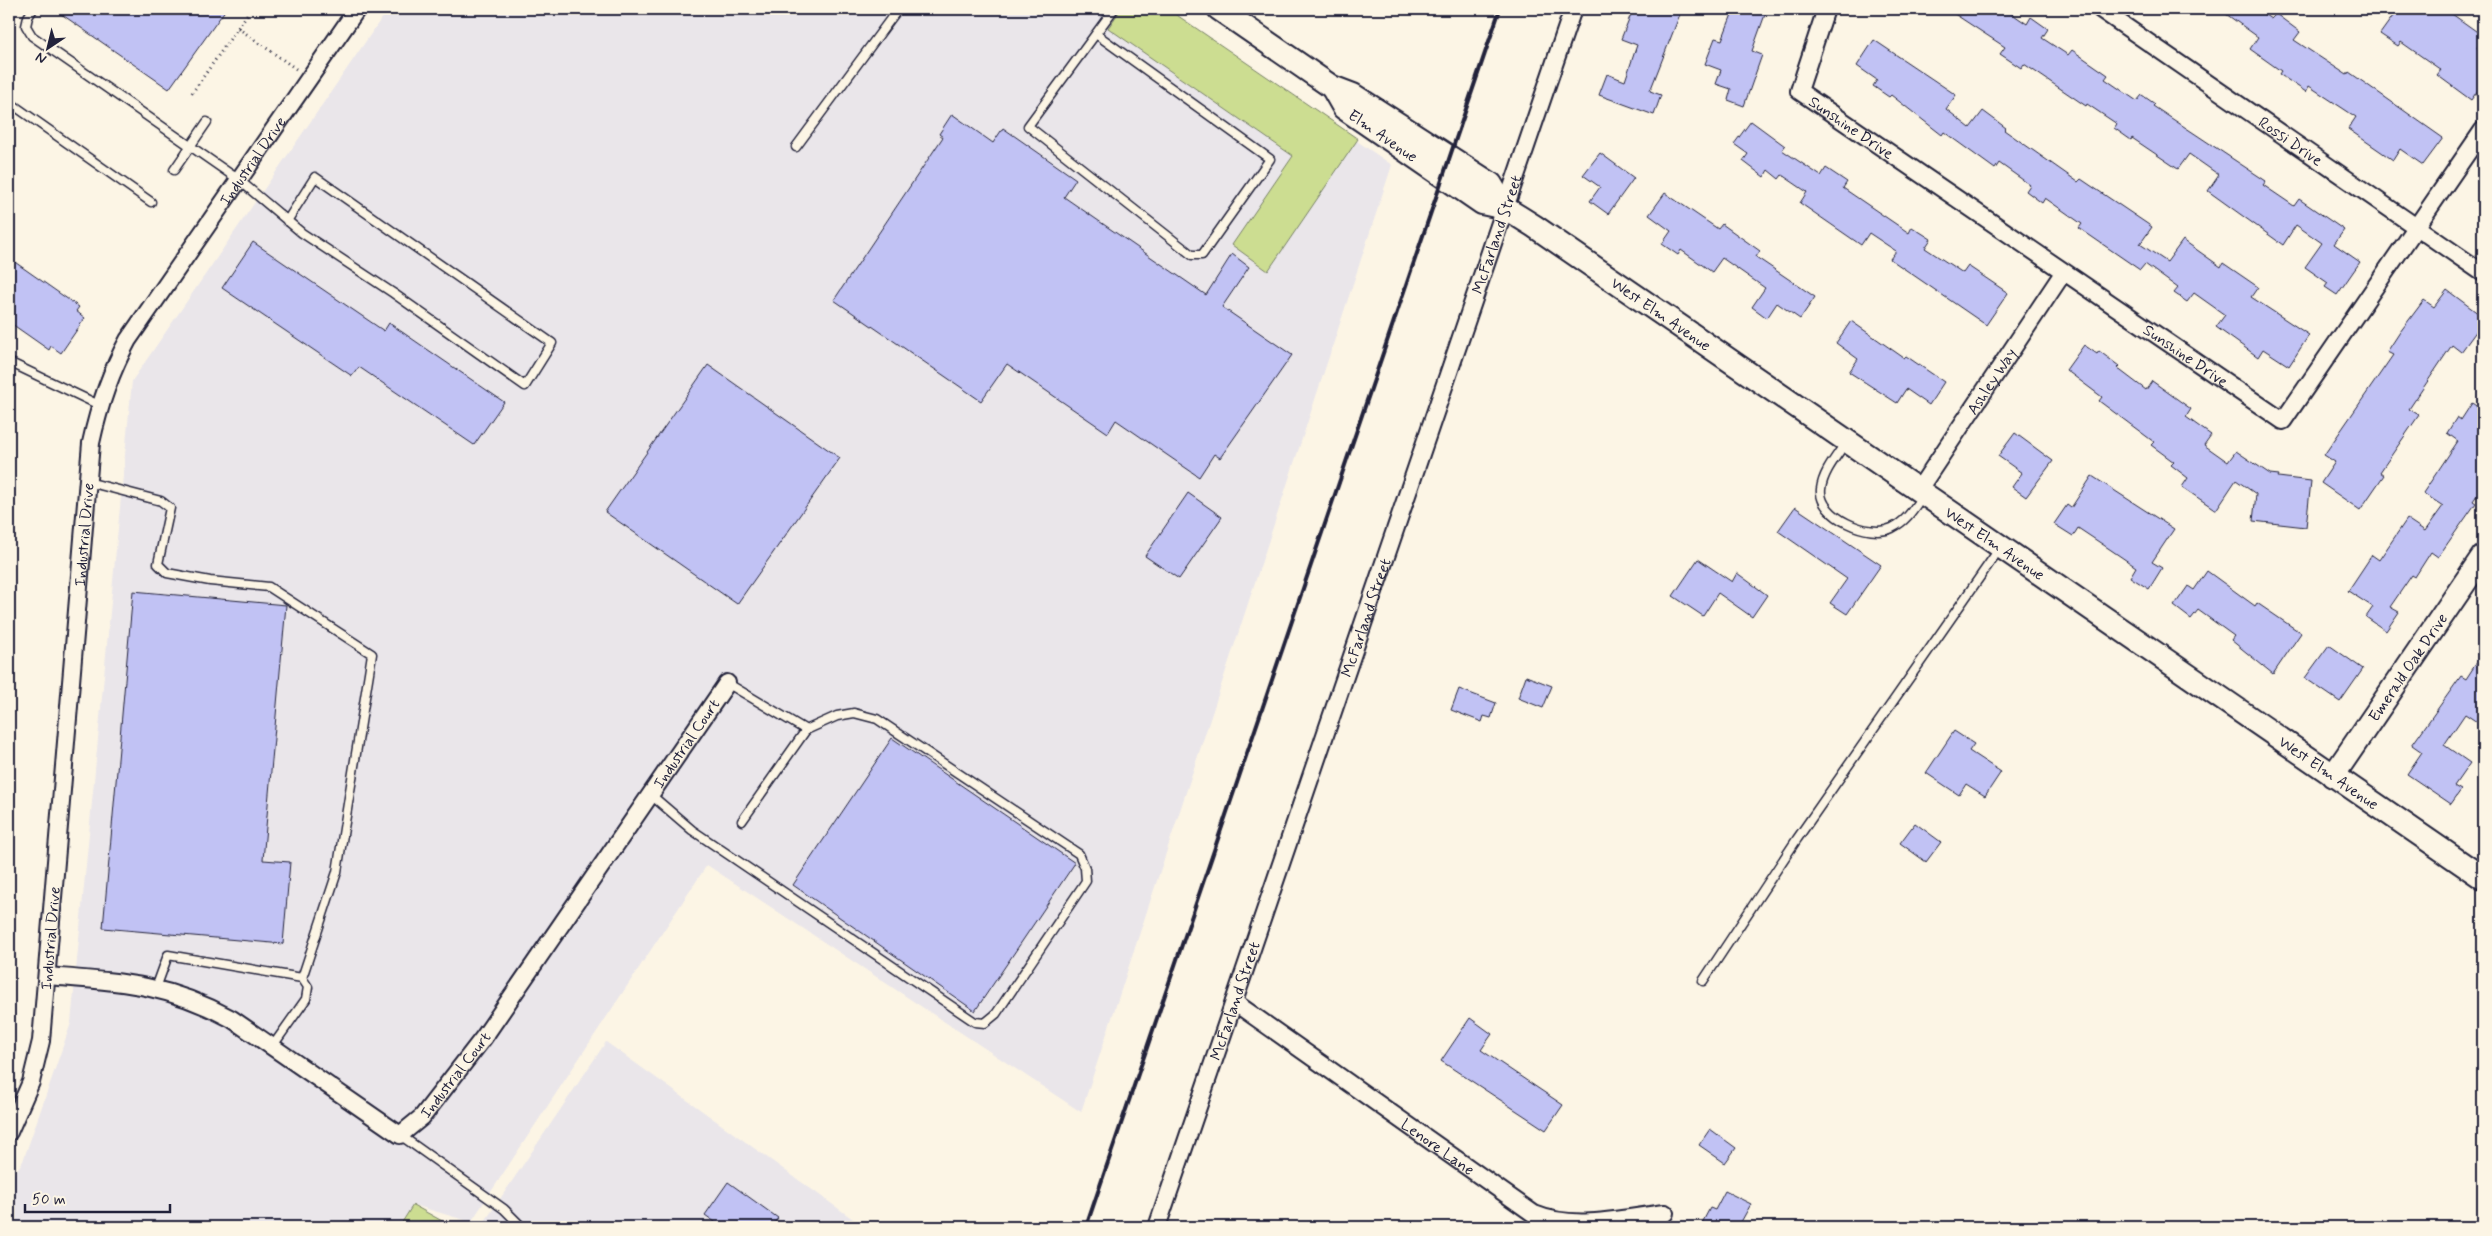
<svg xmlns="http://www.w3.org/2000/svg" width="2492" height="1236" font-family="Mynerve,sans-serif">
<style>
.built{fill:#eae6ea}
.green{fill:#ccdd91;stroke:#778066}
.building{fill:#c1c2f4;stroke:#22223b}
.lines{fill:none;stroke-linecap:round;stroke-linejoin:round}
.lane-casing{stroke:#22223b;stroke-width:11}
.street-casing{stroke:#22223b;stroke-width:20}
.secondary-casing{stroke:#22223b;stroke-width:26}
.path{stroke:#22223b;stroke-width:3;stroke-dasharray:1 4;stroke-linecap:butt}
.lane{stroke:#fcf5e5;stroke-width:8}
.street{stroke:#fcf5e5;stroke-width:16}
.secondary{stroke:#fcf5e5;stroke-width:22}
.rail{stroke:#22223b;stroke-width:4}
.labels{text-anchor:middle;stroke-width:4;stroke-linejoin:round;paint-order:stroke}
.street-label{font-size:16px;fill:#22223b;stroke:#fcf5e5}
</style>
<rect width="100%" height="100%" fill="#fcf5e5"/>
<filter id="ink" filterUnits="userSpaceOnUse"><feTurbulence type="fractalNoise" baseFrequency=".02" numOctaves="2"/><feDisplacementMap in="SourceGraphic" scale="10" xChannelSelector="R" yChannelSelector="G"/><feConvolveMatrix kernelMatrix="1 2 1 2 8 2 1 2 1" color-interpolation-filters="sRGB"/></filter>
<g filter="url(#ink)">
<g class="built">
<polygon points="388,9 1164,9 1392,165 1081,1112 707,865 471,1222 414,1205 397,1227 9,1227 9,1182 23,1161 71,1023 132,381"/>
<polygon points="606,1042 864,1227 481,1227"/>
</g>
<g class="green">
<polygon points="1121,9 1168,9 1358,139 1268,271 1232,245 1293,156 1108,28"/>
<polygon points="413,1205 453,1227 399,1227"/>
</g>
<g class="building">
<polygon points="54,9 226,9 169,89"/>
<polygon points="1633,9 1682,9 1650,91 1661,95 1654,115 1599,95 1607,74 1625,81 1637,45 1621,39"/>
<polygon points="1734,9 1767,9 1752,51 1762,55 1744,106 1728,100 1731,89 1716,84 1721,70 1705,64 1715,38 1722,40"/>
<polygon points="1947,9 2005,9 2027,24 2031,17 2048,29 2042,38 2068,55 2072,50 2108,75 2105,79 2137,101 2142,95 2155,104 2153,106 2266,181 2263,185 2294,206 2299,199 2344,230 2334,244 2360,262 2337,295 2325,287 2328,283 2305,267 2322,243 2296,225 2283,245 2208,191 2219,175 2189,154 2178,169 2132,138 2131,140 2114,128 2117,124 2087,104 2086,106 2024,64 2021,68 2000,54 2005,47"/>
<polygon points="2219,9 2256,9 2271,19 2276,14 2300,32 2294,40 2347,75 2349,72 2443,138 2423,165 2400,149 2393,160 2348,129 2356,117 2309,86 2306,92 2279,74 2281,71 2250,49 2258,37"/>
<polygon points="2398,9 2445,9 2483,36 2477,48 2483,53 2483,83 2471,100 2437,75 2441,70 2401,42 2398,46 2380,34"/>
<polygon points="1874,40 1956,95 1946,109 1970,128 1983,111 2006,128 2004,130 2078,182 2081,179 2152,227 2140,244 2167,262 2183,240 2221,267 2223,263 2258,287 2251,297 2309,335 2289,366 2263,349 2258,357 2216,327 2225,315 2194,293 2187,302 2174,293 2178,288 2145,264 2140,270 2079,228 2082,224 2045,198 2042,203 2026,191 2030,185 1999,163 1995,169 1944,132 1942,135 1891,95 1889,97 1873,86 1877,80 1857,66"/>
<polygon points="952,114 993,143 1003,128 1076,179 1064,197 1206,295 1232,254 1249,267 1222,307 1292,355 1220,458 1214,454 1199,477 1116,420 1108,433 1007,364 981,401 834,300 943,137 939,134"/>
<polygon points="1751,121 1785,146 1782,150 1821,176 1826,168 1847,182 1843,188 1909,233 1912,227 1931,239 1925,248 1963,273 1968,266 2008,293 1986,325 1890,259 1896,251 1869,233 1861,245 1800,203 1807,192 1782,175 1779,179 1768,170 1764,177 1743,161 1748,154 1734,144"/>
<polygon points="1600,153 1634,178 1608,214 1590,201 1600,187 1583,175"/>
<polygon points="1665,193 1718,229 1722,224 1760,251 1756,257 1815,297 1800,319 1777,303 1767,318 1752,307 1765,288 1722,258 1712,272 1681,250 1678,255 1662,244 1671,231 1649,215"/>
<polygon points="253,242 384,331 389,323 504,402 474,445 359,367 352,376 222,288"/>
<polygon points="9,258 79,307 76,311 85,318 61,353 51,346 49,350 9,322"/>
<polygon points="2447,290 2483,317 2483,322 2461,352 2452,345 2409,409 2419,415 2380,472 2384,475 2360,510 2321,483 2335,462 2324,455 2393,355 2387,352 2400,332 2424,300 2434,307"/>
<polygon points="1851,321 1904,358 1906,356 1944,382 1929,405 1906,389 1897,403 1849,372 1858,359 1836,343"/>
<polygon points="2084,345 2097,354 2099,351 2119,366 2117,368 2146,390 2152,381 2191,409 2186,417 2211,435 2204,445 2228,462 2236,451 2270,474 2279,475 2278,477 2311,481 2306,527 2253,521 2256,494 2236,480 2216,510 2182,487 2188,478 2171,465 2174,462 2151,445 2154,442 2099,401 2102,397 2066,370"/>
<polygon points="708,365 840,458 737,604 605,512"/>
<polygon points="2472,403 2483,411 2483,486 2473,501 2476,503 2438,557 2431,552 2415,577 2412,575 2390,607 2399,612 2386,631 2366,617 2373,607 2348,591 2372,555 2379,560 2407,519 2425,531 2443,506 2423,493 2458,441 2447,433 2457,417 2461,420"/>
<polygon points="2015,433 2053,461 2026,497 2012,487 2022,473 1998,456"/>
<polygon points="2092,476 2174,529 2152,562 2162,568 2149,589 2130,577 2136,567 2111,550 2078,528 2073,536 2054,524 2067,505 2071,508"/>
<polygon points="1188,493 1222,517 1179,579 1145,556"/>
<polygon points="1795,507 1881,565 1847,614 1830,603 1847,579 1778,531"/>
<polygon points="1698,559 1732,582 1737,573 1767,595 1752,617 1718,593 1703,616 1673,596"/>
<polygon points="2207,571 2255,606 2257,603 2301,633 2273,674 2231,640 2234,636 2198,610 2191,619 2174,606 2188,586 2194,590"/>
<polygon points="133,591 286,605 263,860 290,862 283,944 103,928"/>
<polygon points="2329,645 2363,669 2340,702 2305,678"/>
<polygon points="2483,653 2483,726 2465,714 2444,745 2470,763 2454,786 2461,790 2451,804 2407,774 2422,752 2412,745 2461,676 2466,679"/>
<polygon points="1526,676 1552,686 1543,708 1518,698"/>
<polygon points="1459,689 1496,703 1491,718 1484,716 1482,722 1451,710"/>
<polygon points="1954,731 1974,744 1969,751 2001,772 1985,796 1966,784 1959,795 1926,773"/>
<polygon points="892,738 1075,863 975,1011 793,885"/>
<polygon points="1915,823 1941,842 1926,862 1900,843"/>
<polygon points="1470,1018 1492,1034 1481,1050 1563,1105 1546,1130 1441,1061"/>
<polygon points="1710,1129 1736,1148 1725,1163 1699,1145"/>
<polygon points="728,1182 778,1218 771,1227 722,1227 705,1215"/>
<polygon points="1725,1191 1751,1204 1741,1222 1751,1227 1700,1227 1710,1208 1715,1210"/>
</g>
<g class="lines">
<defs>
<g id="lane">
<polyline points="33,9 28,17 26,26 32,36 239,180 302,233 393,293 525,386 552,343 315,177 287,221"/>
<polyline points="1096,34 1270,159 1202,255 1192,255 1028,126 1114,9"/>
<polyline points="9,102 151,202"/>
<polyline points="796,147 898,9"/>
<polyline points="174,170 207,122"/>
<polyline points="9,362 99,405"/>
<path d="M1846,442C1837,456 1823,472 1821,489C1818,517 1870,539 1892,528C1907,521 1914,508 1923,495"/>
<polyline points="88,482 161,501 170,508 158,564 167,573 210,581 269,587 372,654 337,872 302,978"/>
<polyline points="650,794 692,830 975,1022 985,1023 996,1014 1086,881 1085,868 1079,854 877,719 854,713 837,716 806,730 727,683"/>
<polyline points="742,821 806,730"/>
<polyline points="1703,981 1797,839 2000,548"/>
<polyline points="156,988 168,955 302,978 308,987 306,999 272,1047"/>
<polyline points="400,1135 504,1209 522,1227"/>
</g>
<g id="street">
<path id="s1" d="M1826,9L1799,91L2283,421L2483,130"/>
<path id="s2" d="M2100,9L2483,273"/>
<path id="s3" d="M1919,489L2063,273"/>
<path id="s4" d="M47,976C120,982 166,983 232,1019L400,1135L422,1117L484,1037L727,683"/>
<path id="s5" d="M1234,1002L1534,1214C1575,1231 1622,1218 1665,1213"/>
<path id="s6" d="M9,1132L31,1082L41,1041L91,443C99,406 110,373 128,340L357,9"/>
<path id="s7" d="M1157,1227L1573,9"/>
</g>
<g id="secondary">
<polyline points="1219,9 1332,87 1353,95 1491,184 1505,208"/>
<path id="s8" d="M1332,87L1344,108L1482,203L1505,208L1534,226L2483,878"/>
<path id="s9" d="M2333,776L2483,556"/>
</g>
</defs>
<use href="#lane" class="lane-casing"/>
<use href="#street" class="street-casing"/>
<use href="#secondary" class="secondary-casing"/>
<g class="path">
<polyline points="238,28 296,69"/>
<polyline points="192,93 251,9"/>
</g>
<use href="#lane" class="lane"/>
<use href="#street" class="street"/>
<use href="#secondary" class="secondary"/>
<polyline class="rail" points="1086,1227 1500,9"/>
</g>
</g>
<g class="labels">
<g class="street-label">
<text dy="6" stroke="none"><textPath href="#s1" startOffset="150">Sunshine Drive</textPath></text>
<text dy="6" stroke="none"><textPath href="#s8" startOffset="72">Elm Avenue</textPath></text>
<text dy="6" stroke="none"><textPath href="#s2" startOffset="232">Rossi Drive</textPath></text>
<text dy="6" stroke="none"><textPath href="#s6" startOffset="1025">Industrial Drive</textPath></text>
<text dy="6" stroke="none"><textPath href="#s7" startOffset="1049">McFarland Street</textPath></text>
<text dy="6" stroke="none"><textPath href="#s8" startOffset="404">West Elm Avenue</textPath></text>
<text dy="6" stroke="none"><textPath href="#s1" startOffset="555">Sunshine Drive</textPath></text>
<text dy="6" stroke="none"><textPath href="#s3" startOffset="130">Ashley Way</textPath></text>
<text dy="6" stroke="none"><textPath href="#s6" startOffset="605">Industrial Drive</textPath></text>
<text dy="6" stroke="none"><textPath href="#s8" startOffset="809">West Elm Avenue</textPath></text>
<text dy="6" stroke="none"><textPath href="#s7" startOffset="644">McFarland Street</textPath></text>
<text dy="6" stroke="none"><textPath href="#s9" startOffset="132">Emerald Oak Drive</textPath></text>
<text dy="6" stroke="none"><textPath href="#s4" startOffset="882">Industrial Court</textPath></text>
<text dy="6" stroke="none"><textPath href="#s8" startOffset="1214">West Elm Avenue</textPath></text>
<text dy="6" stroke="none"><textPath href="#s6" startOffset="200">Industrial Drive</textPath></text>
<text dy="6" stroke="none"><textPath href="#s7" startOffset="239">McFarland Street</textPath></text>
<text dy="6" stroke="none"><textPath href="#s4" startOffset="478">Industrial Court</textPath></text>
<text dy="6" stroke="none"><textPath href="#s5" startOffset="250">Lenore Lane</textPath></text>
</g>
</g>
<rect width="2492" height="1236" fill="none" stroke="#fcf5e5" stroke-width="30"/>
<rect x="15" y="15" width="2462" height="1206" fill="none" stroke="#22223b" stroke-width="2" filter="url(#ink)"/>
<g transform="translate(48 48) rotate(215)" stroke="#fcf5e5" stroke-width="4" paint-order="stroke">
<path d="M0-4L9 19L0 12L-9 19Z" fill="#22223b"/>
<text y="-8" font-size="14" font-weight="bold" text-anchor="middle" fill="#22223b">N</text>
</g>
<path d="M25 1204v8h145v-8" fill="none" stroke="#22223b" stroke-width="2.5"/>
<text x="32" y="1204" font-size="15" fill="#22223b" stroke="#fcf5e5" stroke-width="4" paint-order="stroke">50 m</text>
</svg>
